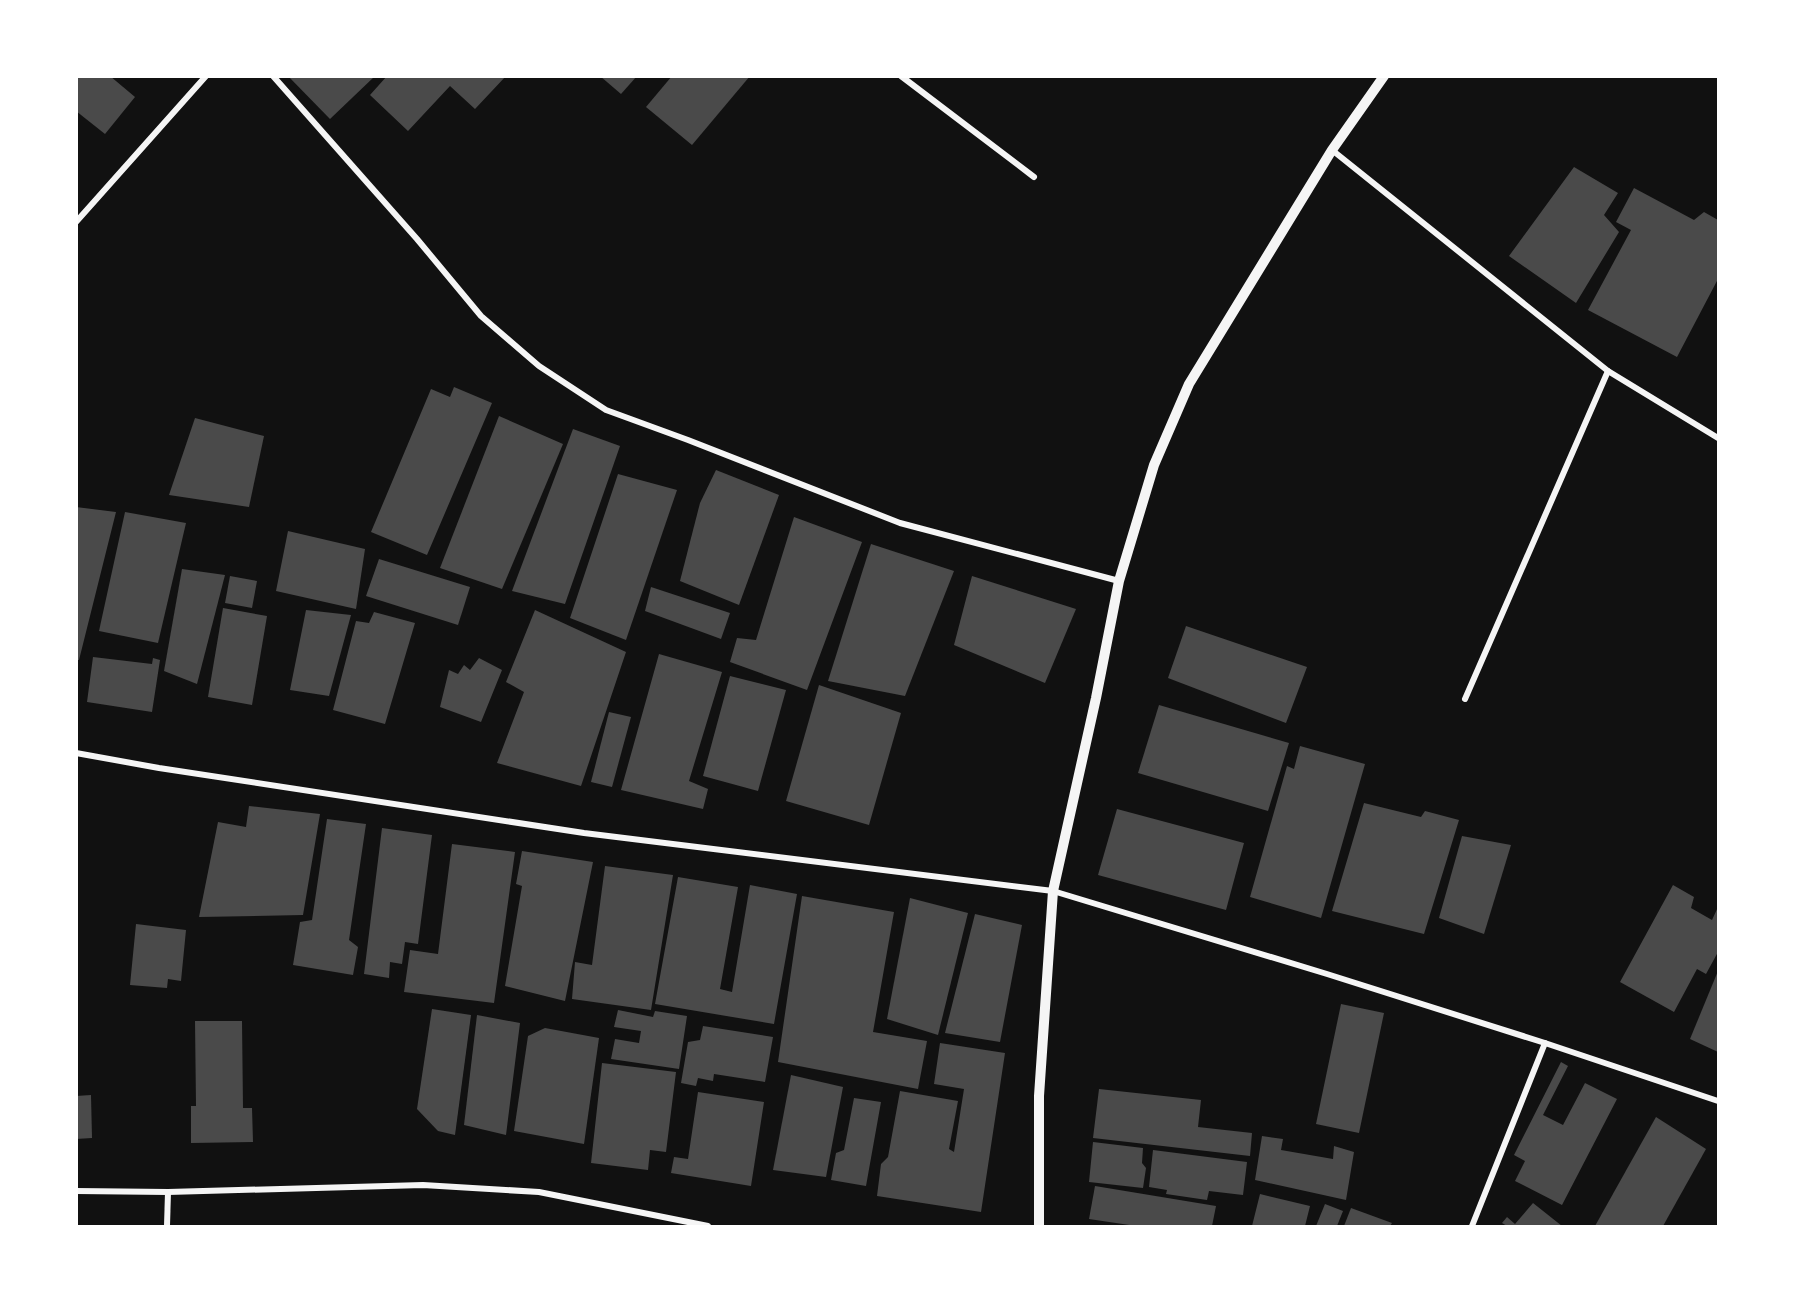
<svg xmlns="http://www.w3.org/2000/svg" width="1795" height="1303" font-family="Montserrat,sans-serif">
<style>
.building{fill:#4a4a4a}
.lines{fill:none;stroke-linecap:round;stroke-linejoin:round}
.minor{stroke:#f5f5f5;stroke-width:6}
.tertiary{stroke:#f5f5f5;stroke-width:10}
</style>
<rect width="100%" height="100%" fill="#111"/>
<g class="building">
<polygon points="76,76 110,76 135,97 105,134 76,111"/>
<polygon points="288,76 375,76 330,119"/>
<polygon points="387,76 506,76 475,109 450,86 408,131 370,95"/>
<polygon points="600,76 637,76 621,94"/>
<polygon points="672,76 750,76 692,145 646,107"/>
<polygon points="1574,167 1618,193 1604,215 1619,232 1576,303 1509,256"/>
<polygon points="1634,188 1694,220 1704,212 1718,220 1718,279 1677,357 1588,310 1631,230 1616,222"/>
<polygon points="454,387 492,403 427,555 371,532 431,389 450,397"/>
<polygon points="499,416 563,444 502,589 440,568"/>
<polygon points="195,418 264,436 249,507 169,495"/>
<polygon points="573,429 620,446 565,604 512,591"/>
<polygon points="716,470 779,495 739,605 680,581 700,503"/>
<polygon points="618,474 677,490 626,640 570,618"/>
<polygon points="76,507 116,512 79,660 76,660"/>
<polygon points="125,512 186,523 158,643 99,631"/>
<polygon points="794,517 862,542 807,690 730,662 737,638 756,640"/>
<polygon points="288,531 365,549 356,609 276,591"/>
<polygon points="871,544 954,571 905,696 828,681"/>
<polygon points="379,559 470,587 458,625 366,596"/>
<polygon points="182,569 225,575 197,684 164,671"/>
<polygon points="230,576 257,581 252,608 225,603"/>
<polygon points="972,576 1076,609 1045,683 954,645"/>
<polygon points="651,587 730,613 721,639 645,611"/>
<polygon points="223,608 267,616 252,705 208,697"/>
<polygon points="306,610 351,615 329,696 290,690"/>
<polygon points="535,610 626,652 581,786 497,763 524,692 506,682"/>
<polygon points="374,612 415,623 385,724 333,710 356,621 369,623"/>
<polygon points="1186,626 1307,667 1286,723 1168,678"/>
<polygon points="659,654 722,672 689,781 708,789 703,809 621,790"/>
<polygon points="93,657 152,664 153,658 160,660 152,712 87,702"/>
<polygon points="479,658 502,670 481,722 440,707 449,670 458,674 464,665 470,670"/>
<polygon points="730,676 786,690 758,791 703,776"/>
<polygon points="819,685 901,713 869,825 786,801"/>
<polygon points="1159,705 1289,743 1268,811 1138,773"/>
<polygon points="609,712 631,717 612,787 591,782"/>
<polygon points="1300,746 1365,764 1321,918 1250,897 1287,766 1294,769"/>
<polygon points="1364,803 1421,817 1425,811 1459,820 1424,934 1332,911"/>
<polygon points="249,806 320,814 303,915 199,917 218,822 246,827"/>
<polygon points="1117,809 1244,843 1226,910 1098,875"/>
<polygon points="327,819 366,824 349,940 358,947 353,975 293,965 300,922 312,920"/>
<polygon points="382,828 432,835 418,944 405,942 402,964 390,962 389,978 364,974"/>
<polygon points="1462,836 1511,845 1484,934 1439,918"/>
<polygon points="452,844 515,852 494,1003 404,992 410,950 438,954"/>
<polygon points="522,851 593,862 565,1001 505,986 522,886 516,884"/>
<polygon points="605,866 673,875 651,1010 572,999 575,962 592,965"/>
<polygon points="678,877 738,887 720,989 732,992 750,885 797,894 774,1024 655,1004"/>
<polygon points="1673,885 1694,897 1691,908 1712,920 1718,907 1718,952 1706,974 1697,969 1674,1012 1620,982"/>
<polygon points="802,896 894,912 873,1032 927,1041 918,1089 778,1062"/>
<polygon points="910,898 968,913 938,1035 887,1019"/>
<polygon points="975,914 1022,925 1000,1042 945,1033"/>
<polygon points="136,924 186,930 181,981 168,979 167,988 130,985"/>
<polygon points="1718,971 1718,1052 1690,1039"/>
<polygon points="1341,1004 1384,1013 1359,1133 1316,1124"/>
<polygon points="432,1009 471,1015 455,1135 438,1131 417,1109"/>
<polygon points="618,1010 653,1017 655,1011 687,1016 679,1069 611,1059 615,1039 639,1043 641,1031 614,1027"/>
<polygon points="477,1015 520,1023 506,1135 464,1125"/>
<polygon points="195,1021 242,1021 243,1108 252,1108 253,1142 191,1143 191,1106 196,1106"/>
<polygon points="703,1026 773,1037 765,1082 714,1074 713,1081 698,1078 696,1086 681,1083 688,1042 700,1040"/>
<polygon points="545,1028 599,1038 584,1144 514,1131 528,1036"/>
<polygon points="940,1043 1005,1053 981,1212 877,1196 881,1164 888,1157 900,1091 958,1101 949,1149 954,1152 964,1089 934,1084"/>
<polygon points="1561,1062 1568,1066 1543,1115 1563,1125 1585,1083 1617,1099 1562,1205 1515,1181 1525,1161 1514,1155"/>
<polygon points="602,1063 676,1072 666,1152 650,1150 648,1170 591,1163"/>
<polygon points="791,1075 843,1087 826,1177 773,1170"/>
<polygon points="1099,1089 1201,1100 1198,1127 1252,1133 1250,1156 1093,1138"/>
<polygon points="698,1092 764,1102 751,1186 671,1173 674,1157 688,1159"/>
<polygon points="91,1095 92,1138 76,1139 76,1096"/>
<polygon points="854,1098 881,1102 866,1186 831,1180 836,1153 844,1150"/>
<polygon points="1656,1117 1706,1149 1663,1226 1595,1226"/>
<polygon points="1262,1136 1283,1139 1281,1150 1333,1159 1334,1146 1354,1152 1346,1200 1255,1180"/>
<polygon points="1093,1142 1143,1148 1142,1163 1146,1168 1143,1188 1089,1182"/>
<polygon points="1153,1150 1247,1162 1243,1195 1209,1191 1207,1200 1166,1194 1167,1190 1149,1187"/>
<polygon points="1095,1186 1216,1206 1212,1226 1136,1226 1089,1219"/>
<polygon points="1260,1194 1310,1206 1305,1226 1252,1226"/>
<polygon points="1533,1203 1562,1226 1507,1226 1502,1223 1507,1217 1515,1224"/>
<polygon points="1325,1204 1343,1211 1337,1226 1316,1226"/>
<polygon points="1351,1208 1392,1223 1390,1226 1344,1226"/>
</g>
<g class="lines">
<g class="minor">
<polyline points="273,76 417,239 481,316 539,366 606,410 688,440 900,523 1119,581"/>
<polyline points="901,76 1034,177"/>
<polyline points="1332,150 1608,371 1718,438"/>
<polyline points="76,222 206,76"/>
<polyline points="1465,699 1608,371"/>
<polyline points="76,753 159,768 584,833 1053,891 1327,974 1545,1043 1718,1101"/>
<polyline points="76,1191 168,1192 423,1185 539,1192 708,1226"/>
<polyline points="167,1226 168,1192"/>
<polyline points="1472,1226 1545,1043"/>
</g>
<polyline class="tertiary" points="1039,1226 1039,1096 1053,891 1096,698 1119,581 1154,465 1189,384 1332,150 1384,76"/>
</g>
<rect width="1795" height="1303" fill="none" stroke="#ffffff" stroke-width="156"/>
</svg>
